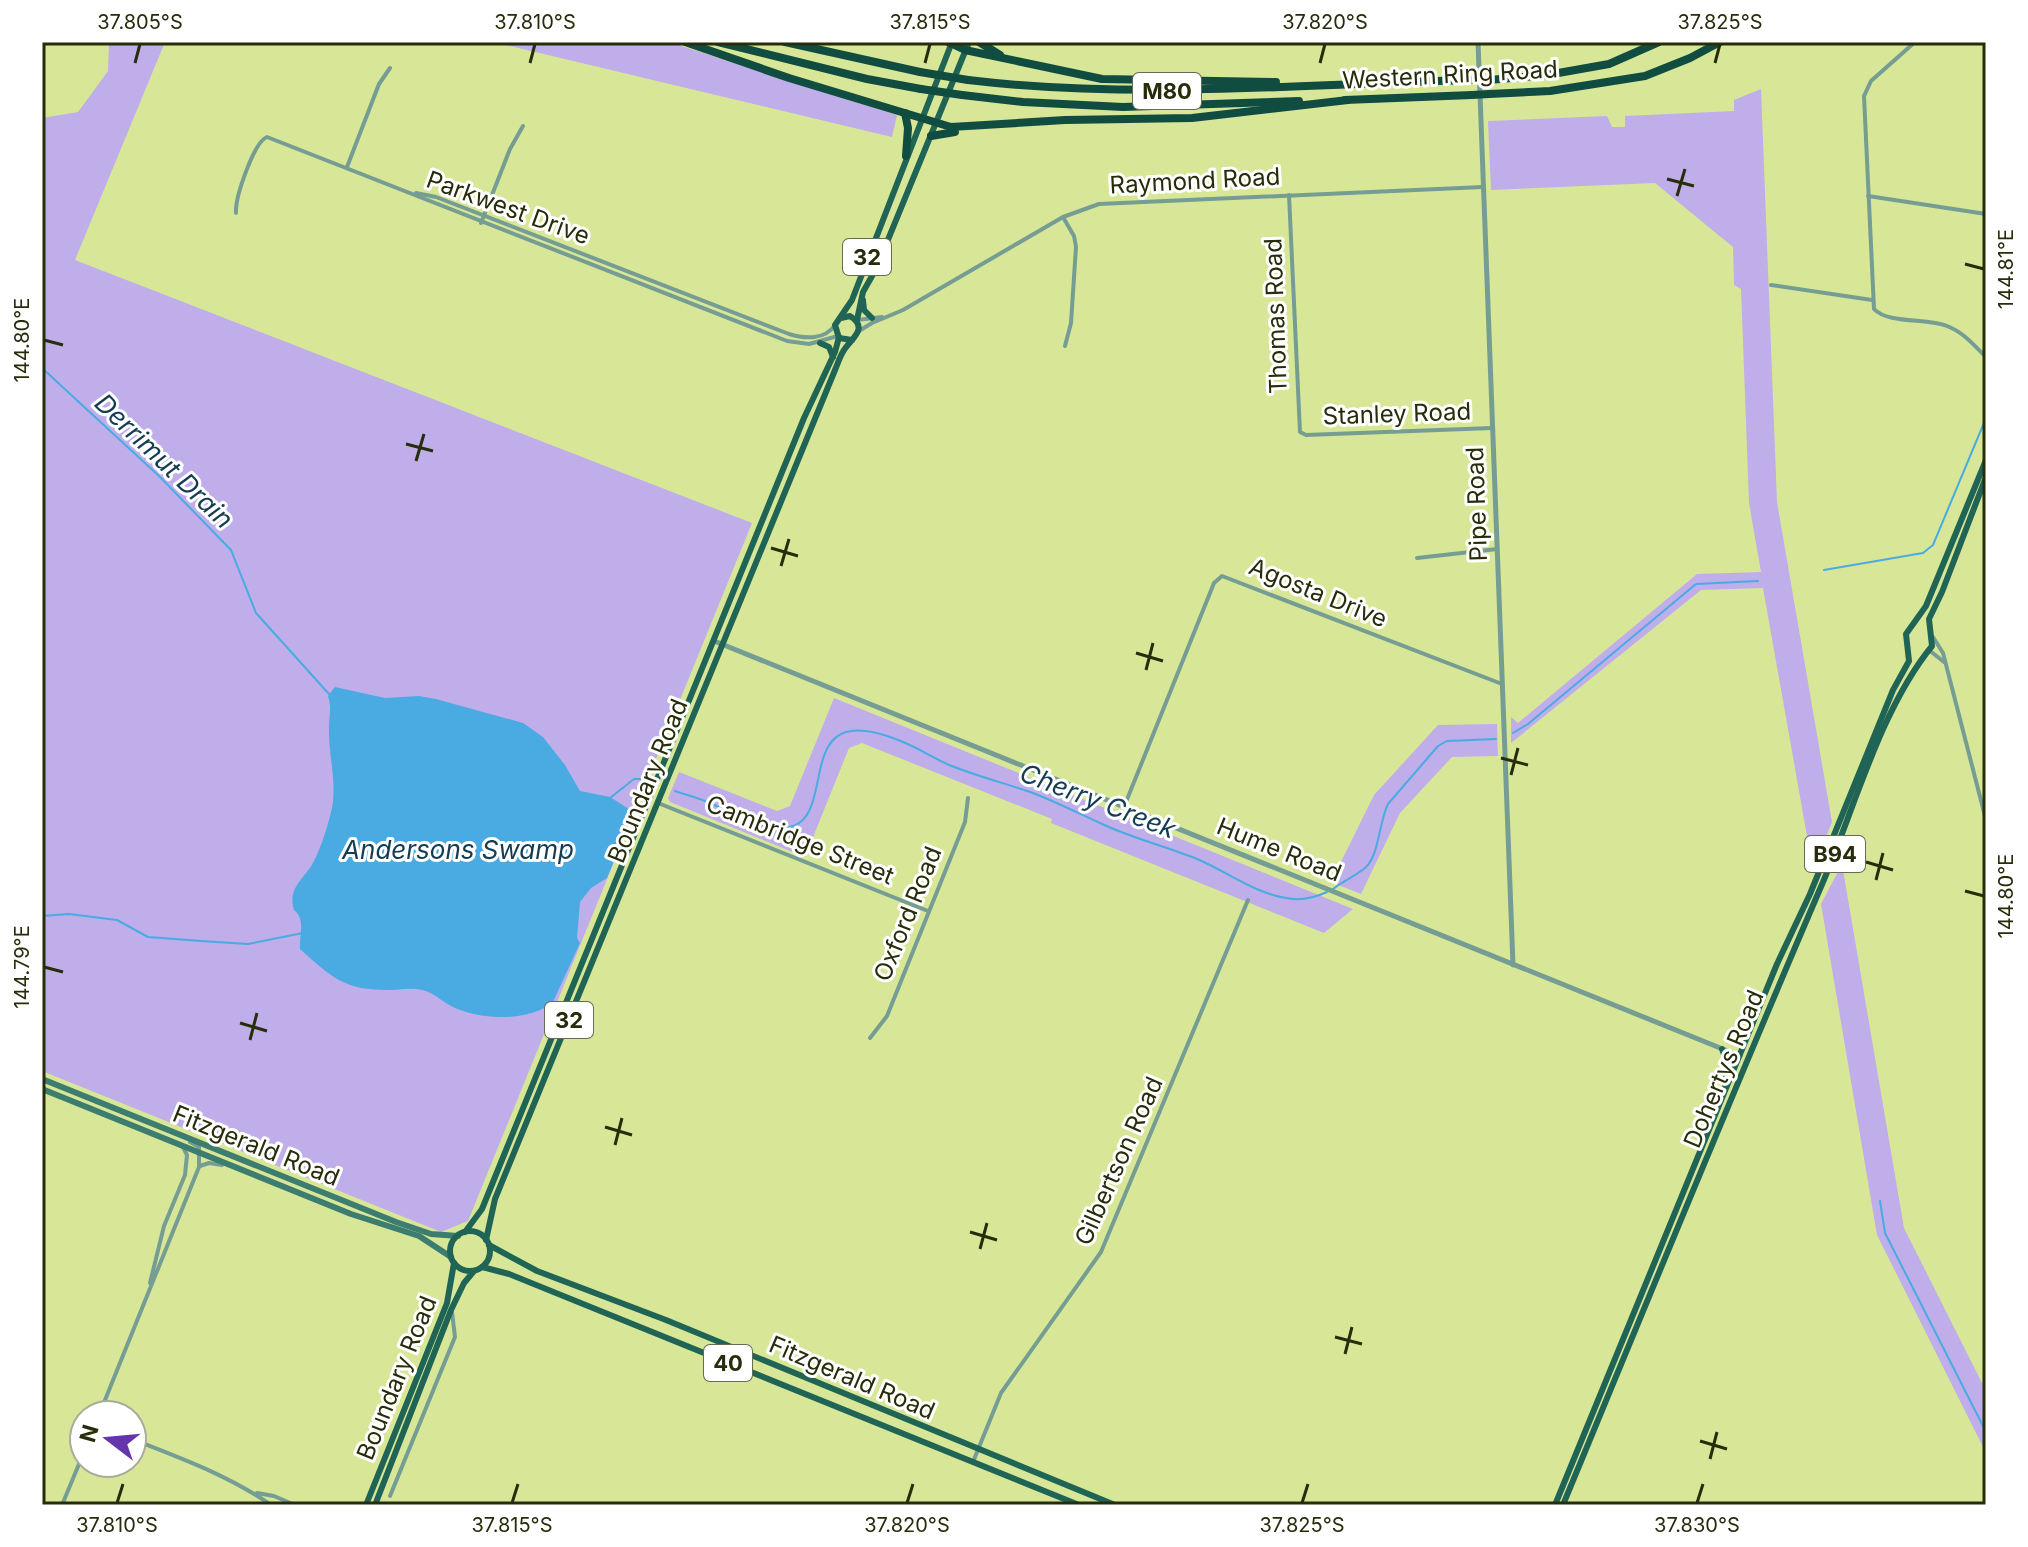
<svg xmlns="http://www.w3.org/2000/svg" width="2028" height="1547" font-family="Inter,sans-serif">
<style>
.green{fill:#bfaeea}
.water{fill:#4aabe3}
.lines{fill:none;stroke-linecap:round;stroke-linejoin:round}
.stream{stroke:#4aabe3;stroke-width:2}
.minor{stroke:#759d93;stroke-width:4}
.tertiary{stroke:#759d93;stroke-width:5}
.secondary{stroke:#3d7d6f;stroke-width:6}
.primary{stroke:#206456;stroke-width:6}
.motorway{stroke:#114c41;stroke-width:8}
.motorway-bridge{stroke:#114c41;stroke-width:8}
.ticks{fill:none;stroke:#272c0b;stroke-width:3}
.labels{text-anchor:middle;stroke-width:6;stroke-linejoin:round;paint-order:stroke}
.shield{fill:#fff;stroke:#686b54;stroke-width:2}
.shield-label{font-size:22px;font-weight:bold;fill:#272c0b}
.street-label{font-size:24px;fill:#272c0b;stroke:#fff}
.water-label{font-size:26px;font-style:italic;fill:#143d54;stroke:#fff}
.neatline{fill:none;stroke:#272c0b;stroke-width:3}
.ticks-label{font-size:20px;text-anchor:middle;fill:#272c0b}
</style>
<rect width="100%" height="100%" fill="#d8e797"/>
<g class="green">
<polygon points="109,42 165,42 75,260 752,523 468,1221 441,1232 42,1071 42,118 78,112 108,71"/>
<polygon points="493,42 669,42 897,115 892,137"/>
<polygon points="1761,89 1777,502 1832,822 1813,870 1763,588 1701,590 1511,743 1511,717 1518,723 1697,574 1761,572 1749,503 1741,289 1734,285 1733,247 1655,183 1491,190 1488,121 1607,116 1612,127 1625,127 1625,116 1734,111 1734,100"/>
<polygon points="834,698 1353,909 1324,933 1051,823 1052,819 862,743 849,748 805,857 670,802 668,798 679,772 777,811 790,806"/>
<polygon points="1497,724 1498,756 1452,757 1400,813 1361,894 1331,882 1374,795 1438,725"/>
<polygon points="1842,864 1904,1228 1986,1391 1986,1453 1877,1235 1821,904"/>
</g>
<path class="water" d="M335,687L385,698L419,696L436,699L523,723L543,737L565,765L580,791L610,797L632,811L629,824L607,878L591,888L580,902L577,938L580,943L553,1002C531,1021 487,1020 460,1010C446,1006 436,993 422,990C411,987 398,990 386,990C344,990 330,976 300,949C299,936 306,919 294,910C287,887 305,879 314,861C322,845 328,825 332,808C337,781 328,753 329,727C329,715 332,708 328,696Z"/>
<g class="lines">
<g class="stream">
<polyline points="42,368 159,476 231,550 256,613 329,694"/>
<polyline points="1824,570 1923,553 1933,545 1986,418"/>
<polyline points="1513,733 1528,724 1696,584 1758,581"/>
<path d="M675,791C687,795 699,798 710,803C733,813 758,830 784,828C845,824 783,691 903,742C918,748 932,757 947,764C975,776 1005,783 1033,793C1056,802 1078,813 1100,823C1131,838 1165,846 1197,859C1226,871 1254,893 1286,898C1300,901 1314,898 1327,892"/>
<polyline points="610,798 634,779 651,779"/>
<path d="M1333,889C1343,881 1356,876 1366,867C1379,855 1379,822 1388,804L1438,746L1447,741L1496,739"/>
<polyline points="42,916 69,914 117,920 148,937 201,941 248,944 303,933"/>
<polyline points="1880,1201 1885,1233 1986,1432"/>
</g>
<g class="minor">
<path d="M1915,42L1871,81L1864,96L1874,309C1888,324 1927,318 1947,326C1963,332 1974,345 1986,357"/>
<polyline points="347,167 379,84 390,68"/>
<path d="M416,193L436,197L789,334C805,339 825,340 835,325"/>
<polyline points="1289,195 1300,432 1306,435 1492,428"/>
<polyline points="1868,196 1986,214"/>
<path d="M236,213C235,197 254,142 267,137L787,341L809,344L838,336"/>
<polyline points="1063,217 1074,236 1076,247 1071,323 1065,346"/>
<polyline points="481,223 510,149 523,126"/>
<polyline points="1771,285 1872,300"/>
<polyline points="857,320 882,317"/>
<polyline points="859,331 872,323 903,310 1063,217 1099,204 1483,187"/>
<polyline points="1417,558 1497,549"/>
<polyline points="1933,637 1943,653 1986,820"/>
<polyline points="1929,650 1944,662"/>
<polyline points="658,803 928,911"/>
<polyline points="1124,807 1214,583 1222,576 1502,684"/>
<polyline points="870,1038 887,1016 965,822 968,798"/>
<polyline points="200,1166 209,1163 222,1165"/>
<polyline points="150,1283 164,1226 185,1175 187,1155 183,1147"/>
<polyline points="99,1415 199,1167 199,1147 190,1142"/>
<path d="M132,1439C180,1458 228,1475 271,1505"/>
<polyline points="973,1462 1001,1393 1101,1252 1248,900"/>
<polyline points="257,1493 274,1496 295,1505"/>
<polyline points="390,1496 455,1337 452,1312"/>
<polyline points="62,1505 84,1452"/>
</g>
<g class="tertiary">
<polyline points="1478,42 1513,965"/>
<polyline points="714,641 1740,1056"/>
</g>
<g class="secondary">
<polyline points="42,1079 396,1222 431,1234 458,1236"/>
<polyline points="42,1089 351,1214 419,1236 451,1257"/>
</g>
<g class="primary">
<polyline points="863,300 864,310 872,318"/>
<polyline points="857,320 863,292 876,269 969,42"/>
<polyline points="852,340 839,338 835,325 852,300 952,42"/>
<polyline points="820,343 829,347 833,357"/>
<polyline points="1722,1049 1728,1065 1725,1085"/>
<circle cx="470" cy="1251" r="20"/>
<polyline points="465,1232 482,1209 804,418 835,352 839,337"/>
<path d="M486,1240L495,1199L835,370C838,363 840,356 844,350C852,338 869,328 850,316L841,318"/>
<polyline points="489,1245 537,1271 666,1320 1115,1505"/>
<polyline points="482,1267 509,1274 1079,1505"/>
<polyline points="366,1505 447,1303 454,1263"/>
<polyline points="375,1505 451,1310 464,1283 474,1271"/>
<polyline points="1555,1505 1777,964 1810,894 1893,690 1909,661 1906,634 1926,606 1986,460"/>
<path d="M1563,1505C1649,1297 1734,1089 1823,882C1855,807 1880,710 1932,646L1929,619L1942,592L1986,477"/>
</g>
<g class="motorway">
<polyline points="685,42 789,78 951,127 1065,120 1192,118 1348,100"/>
<polyline points="718,42 867,79 921,89"/>
<polyline points="785,42 920,72"/>
<polyline points="948,42 965,50 1102,79 1276,82"/>
<polyline points="979,42 1000,55"/>
<path d="M968,80C1136,100 1304,84 1472,80"/>
<polyline points="1489,80 1547,75 1609,64 1659,42"/>
<polyline points="1489,94 1550,91 1645,76 1690,58 1720,42"/>
<polyline points="962,95 1023,102 1123,107 1299,101"/>
<polyline points="1345,100 1472,95"/>
<polyline points="905,113 908,128 906,156"/>
<polyline points="931,136 955,132"/>
</g>
<g class="motorway-bridge">
<polyline points="920,72 968,80"/>
<polyline points="1472,80 1489,80"/>
<polyline points="921,89 962,95"/>
<polyline points="1472,95 1489,94"/>
</g>
</g>
<path class="ticks" d="M135,63L140,44M530,63L535,44M925,63L930,44M1320,63L1325,44M1715,63L1720,44M1667,179L1694,186M1677,196L1685,169M1965,264L1984,269M44,340L63,345M406,444L433,451M416,461L424,434M771,548L798,556M781,566L789,539M1136,653L1163,661M1146,670L1153,643M1501,758L1528,765M1511,775L1518,748M1866,862L1893,870M1876,880L1883,853M1965,891L1984,896M44,967L63,972M240,1023L267,1031M250,1040L257,1013M605,1127L632,1135M615,1145L622,1118M970,1232L997,1240M980,1249L987,1223M1335,1337L1362,1344M1345,1354L1352,1327M1700,1441L1727,1449M1710,1459L1717,1432M117,1503L123,1484M512,1503L518,1484M907,1503L913,1484M1302,1503L1308,1484M1697,1503L1703,1484"/>
<g class="labels">
<g class="shield">
<rect x="1133" y="73" width="68" height="36" rx="6"/>
<rect x="843" y="239" width="48" height="36" rx="6"/>
<rect x="1805" y="836" width="60" height="36" rx="6"/>
<rect x="545" y="1002" width="48" height="36" rx="6"/>
<rect x="704" y="1345" width="48" height="36" rx="6"/>
</g>
<g class="shield-label">
<text x="1167" y="99">M80</text>
<text x="867" y="265">32</text>
<text x="1835" y="862">B94</text>
<text x="569" y="1028">32</text>
<text x="728" y="1371">40</text>
</g>
<g class="street-label">
<text transform="translate(1450 75) rotate(-3)" y="8">Western Ring Road</text>
<text transform="translate(1195 181) rotate(-3)" y="8">Raymond Road</text>
<text transform="translate(508 208) rotate(20)" y="8">Parkwest Drive</text>
<text transform="translate(1276 316) rotate(-92)" y="8">Thomas Road</text>
<text transform="translate(1397 414) rotate(-2)" y="8">Stanley Road</text>
<text transform="translate(1477 504) rotate(-92)" y="8">Pipe Road</text>
<text transform="translate(1318 593) rotate(22)" y="8">Agosta Drive</text>
<text transform="translate(648 781) rotate(-68)" y="8">Boundary Road</text>
<text transform="translate(800 840) rotate(22)" y="8">Cambridge Street</text>
<text transform="translate(1279 850) rotate(22)" y="8">Hume Road</text>
<text transform="translate(908 914) rotate(-68)" y="8">Oxford Road</text>
<text transform="translate(1724 1069) rotate(-67)" y="8">Dohertys Road</text>
<text transform="translate(256 1146) rotate(22)" y="8">Fitzgerald Road</text>
<text transform="translate(1119 1161) rotate(-66)" y="8">Gilbertson Road</text>
<text transform="translate(397 1378) rotate(-68)" y="8">Boundary Road</text>
<text transform="translate(852 1378) rotate(23)" y="8">Fitzgerald Road</text>
</g>
<g class="water-label">
<text transform="translate(164 461) rotate(44)" y="9">Derrimut Drain</text>
<text transform="translate(1098 801) rotate(21)" y="9">Cherry Creek</text>
<text x="458" y="859">Andersons Swamp</text>
</g>
</g>
<rect width="2028" height="1547" fill="none" stroke="#ffffff" stroke-width="88"/>
<g transform="translate(108 1439) rotate(286)"><circle r="38" fill="#ffffff" stroke="#a9ab9d" stroke-width="2"/>
<path d="M0-6L14 30L0 20L-14 30Z" fill="#6535ac"/>
<text y="-12" font-size="22" font-weight="bold" text-anchor="middle" fill="#272c0b">N</text>
</g>
<rect x="44" y="44" width="1940" height="1459" class="neatline"/>
<g class="ticks-label">
<text x="140" y="29">37.805°S</text>
<text x="535" y="29">37.810°S</text>
<text x="930" y="29">37.815°S</text>
<text x="1325" y="29">37.820°S</text>
<text x="1720" y="29">37.825°S</text>
<text transform="translate(2006 269) rotate(-90)" y="7">144.81°E</text>
<text transform="translate(22 340) rotate(-90)" y="7">144.80°E</text>
<text transform="translate(2006 896) rotate(-90)" y="7">144.80°E</text>
<text transform="translate(22 967) rotate(-90)" y="7">144.79°E</text>
<text x="117" y="1532">37.810°S</text>
<text x="512" y="1532">37.815°S</text>
<text x="907" y="1532">37.820°S</text>
<text x="1302" y="1532">37.825°S</text>
<text x="1697" y="1532">37.830°S</text>
</g>
</svg>
